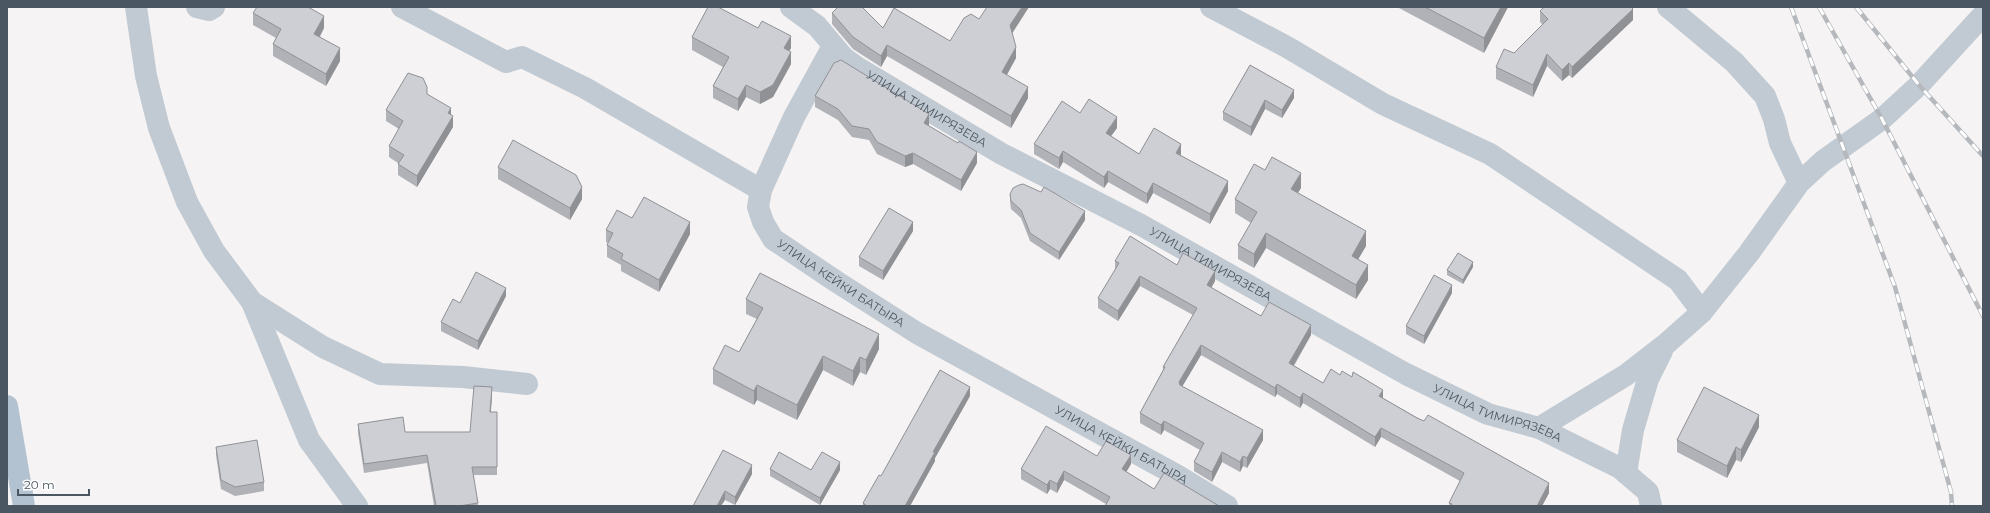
<svg xmlns="http://www.w3.org/2000/svg" width="1990" height="513" font-family="Montserrat,sans-serif">
<style>
.lines{fill:none;stroke-linecap:round;stroke-linejoin:round}
.minor{stroke:#c1cad2;stroke-width:22}
.primary{stroke:#b3c2d1;stroke-width:22}
.rail-casing{stroke:#b5b8bd;stroke-width:4.5}
.rail{stroke:#fff;stroke-width:3;stroke-dasharray:9;stroke-linecap:butt}
.wall{fill:#b0b2b7}
.shaded-wall{fill:#909195}
.building{fill:#cdcfd5;stroke:#909195}
.labels{text-anchor:middle;stroke-width:3;stroke-linejoin:round;paint-order:stroke}
.street-label{font-size:12px;fill:#4a5661;stroke:#fff}
</style>
<rect width="100%" height="100%" fill="#f5f3f3"/>
<g class="lines">
<g class="minor">
<polyline points="136,7 146,76 159,128 187,202 214,251 252,302 309,440 357,506"/>
<polyline points="197,7 209,10 214,7"/>
<polyline points="402,7 506,62 522,57 585,88 761,190"/>
<path id="s1" d="M791,7L817,26L844,58L858,68L1002,154L1141,225L1406,374L1488,414L1539,428L1620,468L1648,492L1651,506"/>
<polyline points="1211,7 1287,47 1383,104 1490,154 1678,280 1702,312"/>
<polyline points="1668,7 1734,62 1765,96 1774,119 1780,143 1799,183"/>
<path id="s2" d="M833,46L794,117L761,190L758,207L763,222L773,239L837,282L917,333L1178,476L1227,506"/>
<polyline points="252,302 323,347 380,374 463,377 527,384"/>
<polyline points="1539,428 1626,375 1666,344 1702,312 1749,253 1799,183 1823,161 1882,119 1919,85 1983,15"/>
<polyline points="1626,473 1633,430 1648,379 1662,351"/>
</g>
<polyline class="primary" points="7,406 24,506"/>
<defs>
<g id="rail">
<polyline points="1791,7 1895,287 1951,492 1952,506"/>
<polyline points="1819,7 1882,119 1983,316"/>
<polyline points="1856,7 1919,85 1983,156"/>
</g>
</defs>
<use href="#rail" class="rail-casing"/>
<use href="#rail" class="rail"/>
</g>
<g class="wall">
<polygon points="1397,7 1508,7 1484,53"/>
<polygon points="1540,11 1633,20 1572,78 1569,75 1562,81 1547,66 1533,97 1496,79 1496,67 1514,53 1543,25 1540,22"/>
<polygon points="253,13 324,28 320,37 340,61 326,86 273,56 273,44 276,38 253,25"/>
<polygon points="832,13 883,28 950,41 979,19 1012,33 1016,58 1007,75 1028,98 1011,128 887,56 881,67 853,49 832,24"/>
<polygon points="692,37 791,48 789,51 791,64 773,97 760,104 746,97 738,111 713,98 713,86 723,67 692,50"/>
<polygon points="1250,65 1294,98 1282,118 1265,109 1251,136 1223,120 1223,112"/>
<polygon points="427,94 451,115 453,127 417,187 398,175 398,163 389,157 389,146 399,129 386,121 386,110"/>
<polygon points="815,96 929,125 929,126 977,163 961,191 913,164 905,167 877,154 869,140 852,137 838,120 815,107"/>
<polygon points="1080,113 1117,128 1111,136 1139,154 1181,154 1180,155 1228,191 1210,224 1153,193 1147,204 1108,182 1104,188 1063,162 1059,169 1034,154 1034,144"/>
<polygon points="498,167 582,199 570,220 498,179"/>
<polygon points="1265,170 1301,188 1298,193 1366,246 1358,259 1368,280 1356,299 1266,248 1254,268 1238,259 1238,245 1251,223 1235,213 1235,199"/>
<polygon points="1041,192 1085,220 1059,260 1030,241 1021,218 1011,209 1010,202 1010,194"/>
<polygon points="632,218 690,234 659,292 621,271 621,265 607,257 607,245 608,243 606,242 606,230"/>
<polygon points="913,231 883,280 859,266 859,257"/>
<polygon points="1115,261 1177,265 1215,281 1211,288 1261,316 1311,335 1294,366 1323,383 1340,375 1383,398 1549,493 1542,506 1449,506 1449,503 1460,481 1381,437 1375,447 1303,403 1300,408 1277,394 1275,397 1201,355 1182,386 1263,440 1247,468 1243,466 1240,472 1222,462 1212,482 1194,471 1194,462 1200,450 1164,430 1161,435 1140,423 1140,413 1163,370 1163,367 1193,315 1140,286 1118,321 1098,308 1098,298 1115,270"/>
<polygon points="1473,267 1463,284 1447,275 1447,270"/>
<polygon points="1452,293 1424,344 1406,334 1406,326"/>
<polygon points="506,296 478,350 441,331 441,322 460,303"/>
<polygon points="746,299 879,349 866,375 860,372 853,386 823,370 797,420 757,400 754,405 713,384 713,369 739,352 757,319 746,314"/>
<polygon points="492,395 491,412 497,412 497,475 473,475 478,506 434,506 427,463 364,473 358,433 358,424 405,432 470,432"/>
<polygon points="970,396 935,458 935,461 910,506 863,506 863,503 881,476"/>
<polygon points="1759,427 1741,462 1736,460 1727,478 1677,452 1677,440"/>
<polygon points="216,447 264,482 264,491 235,496 221,489 216,455"/>
<polygon points="723,450 752,474 735,505 725,500"/>
<polygon points="1097,456 1131,464 1126,472 1154,489 1219,506 1106,504 1064,480 1057,493 1050,489 1047,494 1021,479 1021,469"/>
<polygon points="770,469 811,470 840,470 820,505 770,476"/>
</g>
<g class="shaded-wall">
<polygon points="1022,7 1029,7 1010,37 1010,25"/>
<polygon points="1501,7 1508,7 1484,53 1484,38"/>
<polygon points="1633,9 1633,20 1572,78 1572,67"/>
<polygon points="324,16 324,28 314,46 314,34"/>
<polygon points="791,36 791,48 784,60 784,48"/>
<polygon points="887,45 887,56 881,67 881,56"/>
<polygon points="1016,47 1016,58 1002,83 1002,72"/>
<polygon points="340,48 340,61 326,86 326,74"/>
<polygon points="791,52 791,64 773,97 760,104 760,92"/>
<polygon points="1547,54 1547,66 1533,97 1533,85"/>
<polygon points="1569,63 1569,75 1562,81 1562,70"/>
<polygon points="746,85 746,97 738,111 738,99"/>
<polygon points="1028,87 1028,98 1011,128 1011,116"/>
<polygon points="1294,90 1294,98 1282,118 1282,110"/>
<polygon points="1265,100 1265,109 1251,136 1251,127"/>
<polygon points="451,108 451,119 453,116 453,127 417,187 417,176 448,113"/>
<polygon points="929,114 929,125 924,134 924,123"/>
<polygon points="1117,117 1117,128 1106,143 1106,133"/>
<polygon points="1181,144 1181,154 1176,163 1176,153"/>
<polygon points="1063,151 1063,162 1059,169 1059,158"/>
<polygon points="977,152 977,163 961,191 961,180"/>
<polygon points="913,153 913,164 905,167 905,156"/>
<polygon points="1108,171 1108,182 1104,188 1104,177"/>
<polygon points="1301,173 1301,188 1291,203 1291,189"/>
<polygon points="1228,181 1228,191 1210,224 1210,214"/>
<polygon points="1153,183 1153,193 1147,204 1147,194"/>
<polygon points="582,187 582,199 570,220 570,208"/>
<polygon points="1085,211 1085,220 1059,260 1059,252"/>
<polygon points="690,222 690,234 659,292 659,280"/>
<polygon points="913,222 913,231 883,280 883,271"/>
<polygon points="1366,231 1366,246 1352,270 1352,256"/>
<polygon points="1266,233 1266,248 1254,268 1254,254"/>
<polygon points="1473,262 1473,267 1463,284 1463,280"/>
<polygon points="1368,265 1368,280 1356,299 1356,285"/>
<polygon points="1215,271 1215,281 1207,295 1207,285"/>
<polygon points="1140,276 1140,286 1118,321 1118,311"/>
<polygon points="1452,285 1452,293 1424,344 1424,336"/>
<polygon points="506,288 506,296 478,350 478,341"/>
<polygon points="1311,325 1311,335 1289,373 1289,363"/>
<polygon points="879,334 879,349 866,375 866,360"/>
<polygon points="1201,345 1201,355 1179,392 1179,382"/>
<polygon points="823,356 823,370 797,420 797,405"/>
<polygon points="860,357 860,372 853,386 853,371"/>
<polygon points="1277,384 1277,394 1275,397 1275,388"/>
<polygon points="757,385 757,400 754,405 754,391"/>
<polygon points="492,387 492,395 490,420 490,412"/>
<polygon points="970,387 970,396 935,458 935,461 910,506 905,506 933,452"/>
<polygon points="1383,390 1383,400 1379,396"/>
<polygon points="1303,393 1303,403 1300,408 1300,398"/>
<polygon points="1759,415 1759,427 1741,462 1741,450"/>
<polygon points="1164,421 1164,430 1161,435 1161,425"/>
<polygon points="1381,428 1381,437 1375,447 1375,437"/>
<polygon points="1263,430 1263,440 1247,468 1247,458"/>
<polygon points="1736,447 1736,460 1727,478 1727,466"/>
<polygon points="1222,452 1222,462 1212,482 1212,472"/>
<polygon points="1131,455 1131,464 1122,479 1122,469"/>
<polygon points="1243,456 1243,466 1240,472 1240,462"/>
<polygon points="840,462 840,470 820,505 820,498"/>
<polygon points="752,465 752,474 735,505 735,497"/>
<polygon points="1064,471 1064,480 1057,493 1057,484"/>
<polygon points="1050,480 1050,489 1047,494 1047,485"/>
<polygon points="1549,483 1549,493 1542,506 1537,506"/>
<polygon points="725,491 725,500 721,506 717,506"/>
</g>
<g class="building">
<polygon points="257,7 308,7 324,16 314,34 340,48 326,74 273,44 281,29 253,13"/>
<polygon points="708,7 718,7 758,28 762,21 791,36 784,48 791,52 773,85 760,92 746,85 738,99 713,86 729,57 692,37"/>
<polygon points="838,7 862,7 883,28 894,8 950,41 964,18 971,14 979,19 987,7 1022,7 1010,25 1016,47 1002,72 1028,87 1011,116 887,45 881,56 853,37 832,13"/>
<polygon points="1425,7 1501,7 1484,38"/>
<polygon points="1544,7 1631,7 1633,9 1572,67 1569,63 1562,70 1547,54 1533,85 1496,67 1504,49 1514,53 1548,19 1540,11"/>
<polygon points="841,60 929,114 924,123 958,143 959,141 977,152 961,180 913,153 905,156 877,142 869,129 852,126 838,109 815,96 834,63"/>
<polygon points="1250,65 1294,90 1282,110 1265,100 1251,127 1223,112"/>
<polygon points="408,73 423,78 427,87 427,94 451,108 448,113 453,116 417,176 398,164 404,155 389,146 403,121 386,110"/>
<polygon points="1089,99 1117,117 1106,133 1139,154 1154,128 1181,144 1176,153 1228,181 1210,214 1153,183 1147,194 1108,171 1104,177 1063,151 1059,158 1034,144 1062,101 1080,113"/>
<polygon points="513,140 576,175 582,187 570,208 498,167"/>
<polygon points="1272,157 1301,173 1291,189 1366,231 1352,256 1368,265 1356,285 1266,233 1254,254 1238,245 1257,212 1235,199 1254,164 1265,170"/>
<polygon points="1023,184 1041,192 1044,187 1085,211 1059,252 1030,233 1021,210 1011,201 1010,194 1013,188 1019,185"/>
<polygon points="644,197 690,222 659,280 621,259 623,254 607,245 613,233 606,230 617,210 632,218"/>
<polygon points="889,208 913,222 883,271 859,257"/>
<polygon points="1130,236 1177,265 1183,253 1215,271 1207,285 1261,316 1269,302 1311,325 1289,363 1323,383 1331,369 1340,375 1342,371 1352,377 1353,372 1383,390 1379,396 1417,418 1424,421 1428,415 1549,483 1537,506 1451,506 1452,504 1449,503 1464,473 1381,428 1375,437 1303,393 1300,398 1277,384 1275,388 1201,345 1179,382 1180,385 1263,430 1247,458 1243,456 1240,462 1222,452 1212,472 1194,462 1204,443 1164,421 1161,425 1140,413 1165,367 1163,367 1197,308 1140,276 1118,311 1098,298 1119,263 1115,261"/>
<polygon points="1458,253 1473,262 1463,280 1447,270"/>
<polygon points="476,272 506,288 478,341 441,322 453,299 460,303"/>
<polygon points="760,273 879,334 866,360 860,357 853,371 823,356 797,405 757,385 754,391 713,369 725,345 739,352 763,308 746,299"/>
<polygon points="1434,275 1452,285 1424,336 1406,326"/>
<polygon points="940,370 970,387 933,452 935,452 905,506 867,506 863,503 879,475 881,476"/>
<polygon points="474,386 492,387 490,412 497,412 497,467 472,467 478,503 459,506 436,506 427,455 364,464 358,424 403,417 405,432 470,432"/>
<polygon points="1704,387 1759,415 1741,450 1736,447 1727,466 1677,440"/>
<polygon points="1046,426 1097,456 1106,441 1131,455 1122,469 1154,489 1164,473 1219,506 1105,506 1110,497 1064,471 1057,484 1050,480 1047,485 1021,469"/>
<polygon points="257,440 264,482 235,487 221,480 216,447"/>
<polygon points="723,450 752,465 735,497 725,491 717,506 693,506"/>
<polygon points="779,452 811,470 822,452 840,462 820,498 770,469"/>
</g>
<g class="labels">
<g class="street-label">
<text dy="4" stroke="none"><textPath href="#s1" startOffset="171">УЛИЦА ТИМИРЯЗЕВА</textPath></text>
<text dy="4" stroke="none"><textPath href="#s1" startOffset="495">УЛИЦА ТИМИРЯЗЕВА</textPath></text>
<text dy="4" stroke="none"><textPath href="#s2" startOffset="295">УЛИЦА КЕЙКИ БАТЫРА</textPath></text>
<text dy="4" stroke="none"><textPath href="#s1" startOffset="819">УЛИЦА ТИМИРЯЗЕВА</textPath></text>
<text dy="4" stroke="none"><textPath href="#s2" startOffset="619">УЛИЦА КЕЙКИ БАТЫРА</textPath></text>
</g>
</g>
<rect width="1990" height="513" fill="none" stroke="#4a5661" stroke-width="16"/>
<path d="M18 489v6h71v-6" fill="none" stroke="#4a5661" stroke-width="2"/>
<text x="24" y="489" font-size="12" fill="#4a5661" stroke="#ffffff" stroke-width="3" paint-order="stroke">20 m</text>
</svg>
